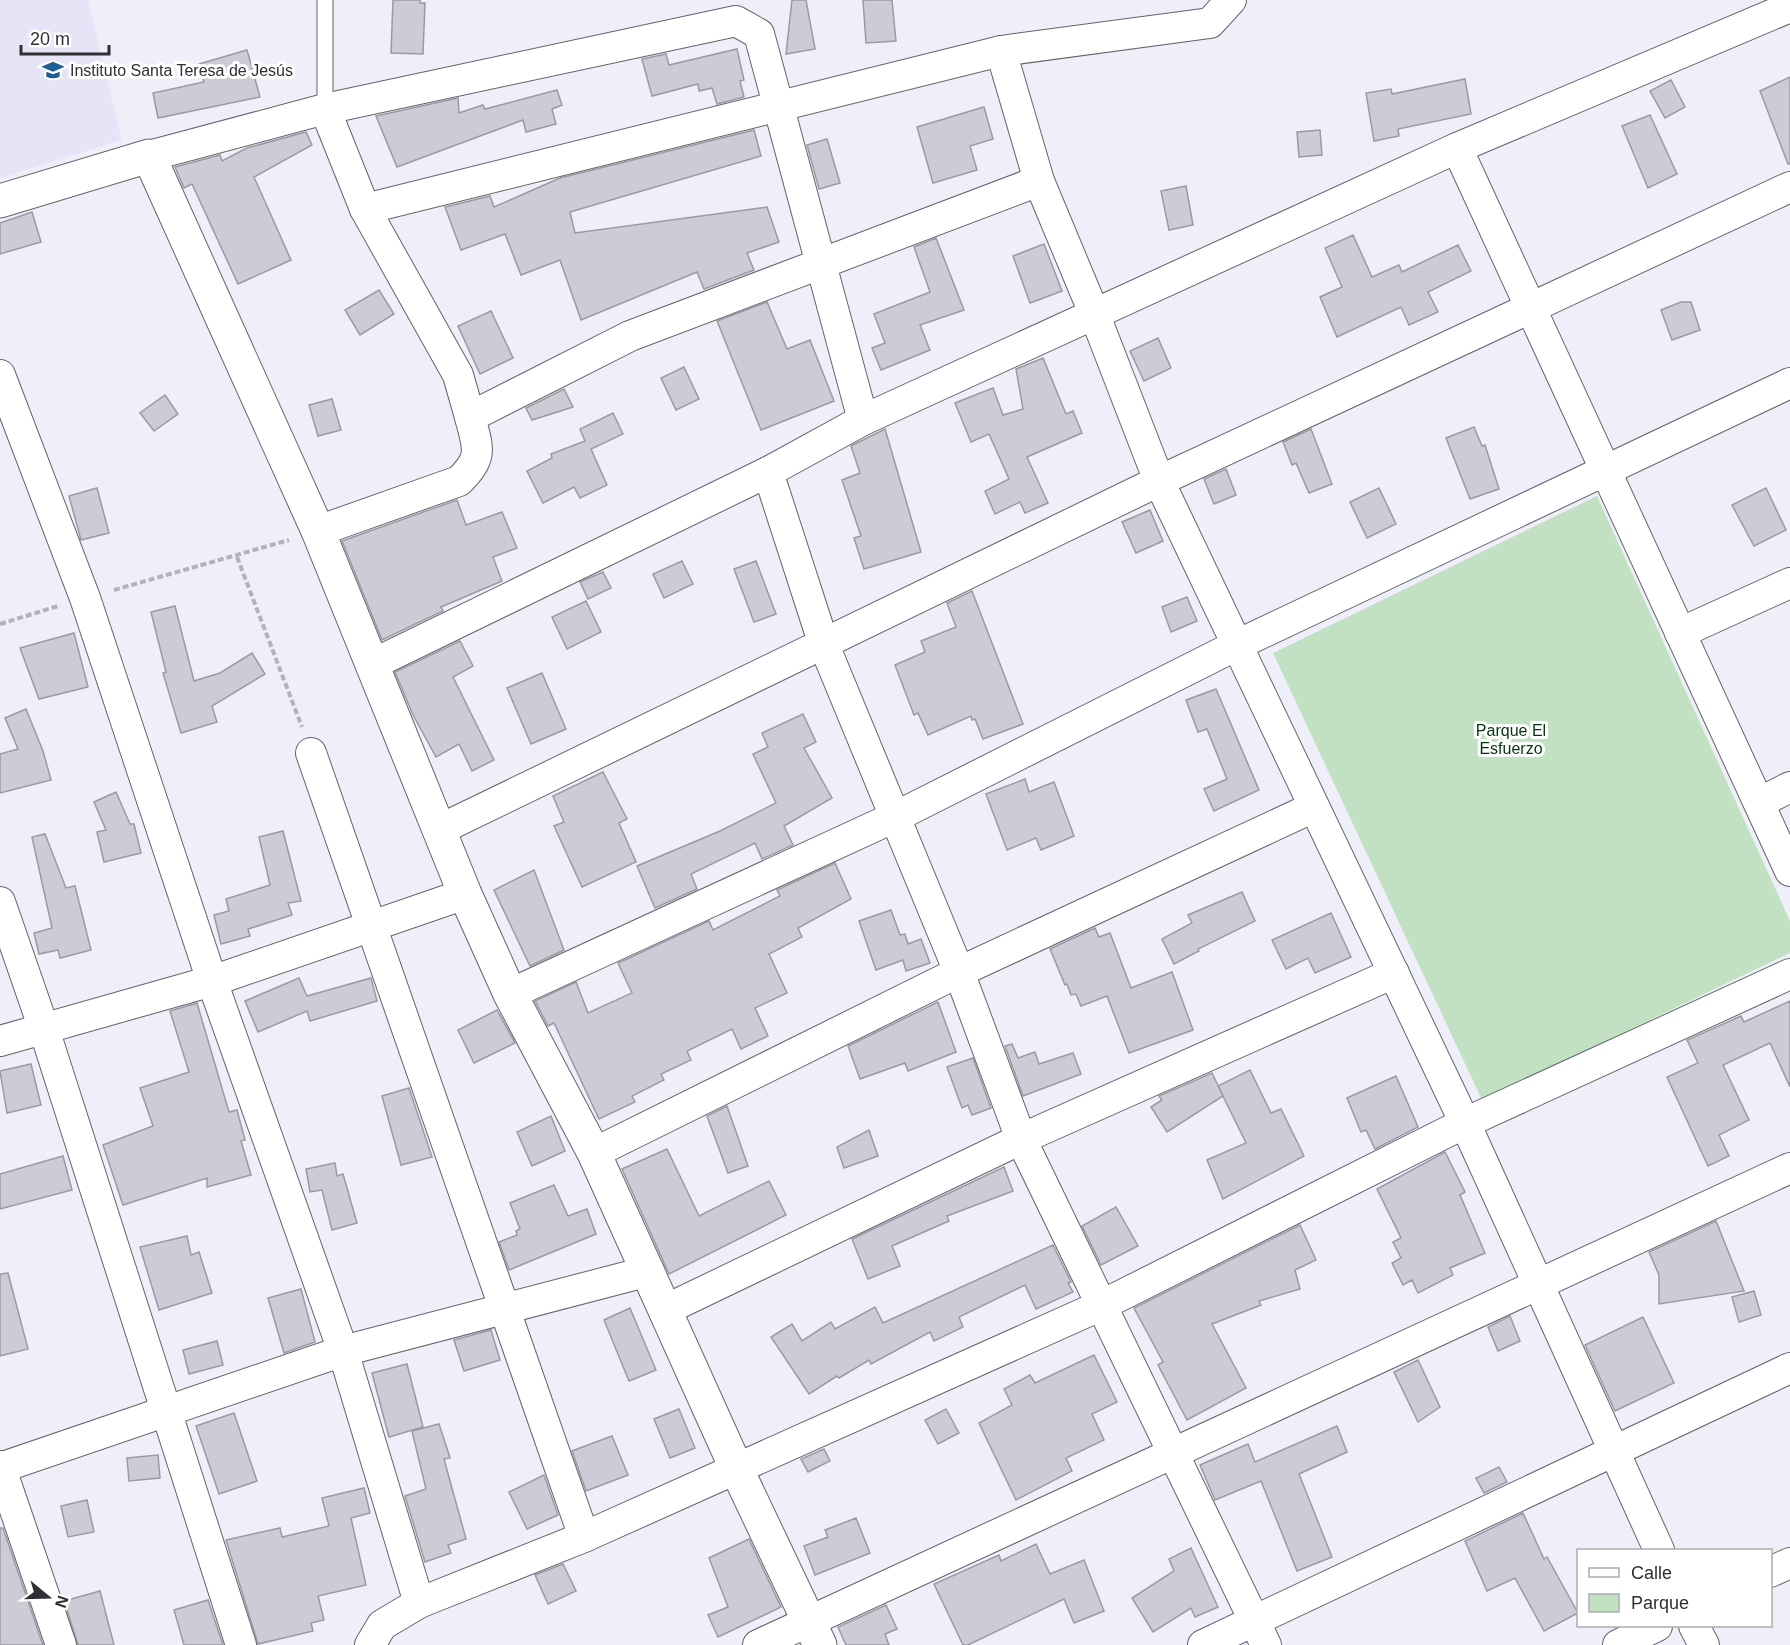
<svg xmlns="http://www.w3.org/2000/svg" width="1790" height="1645" font-family="Helvetica,sans-serif">
<style>
.built{fill:#e5e5f7}
.green{fill:#c2e1c3}
.building{fill:#cbccd5;stroke:#9a9aa4;stroke-width:1.5}
.lines{fill:none;stroke-linecap:round;stroke-linejoin:round}
.lane-casing{stroke:#63646c;stroke-width:17}
.street-casing{stroke:#63646c;stroke-width:32}
.secondary-casing{stroke:#63646c;stroke-width:35}
.path{stroke:#b1b2ba;stroke-width:4;stroke-dasharray:6 3;stroke-linecap:butt}
.lane{stroke:#fff;stroke-width:15}
.street{stroke:#fff;stroke-width:30}
.secondary{stroke:#fff;stroke-width:33}
.labels{text-anchor:middle;stroke-width:6;stroke-linejoin:round;paint-order:stroke}
.poi-label{font-size:16px;fill:#303034;stroke:#fff;text-anchor:start}
.park-label{font-size:16px;fill:#05350f;stroke:#fff}
</style>
<rect width="100%" height="100%" fill="#eeeff9"/>
<polygon class="built" points="0,0 88,0 122,140 0,178"/>
<polygon class="green" points="1597,496 1790,921 1790,953 1482,1100 1273,653"/>
<g class="building">
<polygon points="393,0 420,0 420,3 425,3 423,54 391,53"/>
<polygon points="792,0 806,0 815,49 786,54"/>
<polygon points="863,0 892,0 896,41 866,43"/>
<polygon points="737,49 744,80 740,81 744,97 717,104 712,88 699,91 698,84 652,96 642,59 666,54 669,65"/>
<polygon points="247,50 260,97 158,118 153,93 204,82 199,64"/>
<polygon points="1790,77 1790,164 1788,164 1760,91"/>
<polygon points="1465,79 1471,114 1398,129 1399,136 1374,141 1366,93 1391,89 1392,94"/>
<polygon points="1671,80 1685,107 1665,118 1650,91"/>
<polygon points="557,90 562,105 552,109 556,124 526,132 523,120 397,167 376,116 458,98 459,113 483,105 485,109"/>
<polygon points="984,107 993,139 970,146 977,170 933,183 917,127"/>
<polygon points="1650,115 1677,174 1648,188 1622,126"/>
<polygon points="754,130 761,156 570,212 575,233 767,207 779,242 747,253 754,270 704,289 697,272 581,320 560,260 521,275 505,234 461,250 445,207 490,196 494,207 560,178"/>
<polygon points="1320,130 1322,155 1299,157 1297,132"/>
<polygon points="306,132 312,145 254,177 291,260 238,284 192,184 184,188 175,167 220,155 222,161 247,148"/>
<polygon points="827,139 840,183 819,189 807,145"/>
<polygon points="1186,186 1193,225 1169,230 1161,191"/>
<polygon points="32,212 41,242 0,254 0,223"/>
<polygon points="1353,235 1372,277 1399,265 1402,272 1458,245 1471,271 1428,292 1438,312 1409,325 1401,307 1337,337 1320,297 1342,287 1325,248"/>
<polygon points="936,238 964,310 920,325 930,350 881,370 872,348 885,343 874,314 930,292 914,247"/>
<polygon points="1044,244 1062,291 1030,303 1013,256"/>
<polygon points="379,290 394,314 360,335 345,310"/>
<polygon points="767,302 787,349 810,340 834,401 761,430 717,321"/>
<polygon points="1681,302 1691,302 1700,330 1672,340 1661,310"/>
<polygon points="491,311 513,358 480,374 458,326"/>
<polygon points="1158,338 1171,368 1144,381 1130,351"/>
<polygon points="1043,358 1066,414 1073,411 1082,433 1027,457 1048,503 1025,513 1020,502 995,514 985,491 1009,479 989,434 971,442 955,403 993,388 1003,415 1023,409 1016,369"/>
<polygon points="684,367 699,399 676,410 661,378"/>
<polygon points="564,389 573,407 532,420 526,408"/>
<polygon points="165,395 178,414 154,431 140,413"/>
<polygon points="332,399 341,430 318,436 309,405"/>
<polygon points="613,413 623,434 591,449 607,485 580,498 574,487 543,503 527,471 552,458 551,454 585,441 580,429"/>
<polygon points="1474,427 1482,446 1485,445 1499,489 1470,499 1446,438"/>
<polygon points="885,429 921,552 864,569 854,538 861,536 842,480 860,473 851,446"/>
<polygon points="1311,429 1332,484 1309,493 1296,463 1292,465 1283,442"/>
<polygon points="1226,469 1236,495 1214,504 1204,479"/>
<polygon points="97,488 109,533 81,540 69,496"/>
<polygon points="1379,488 1396,524 1367,538 1350,502"/>
<polygon points="1766,488 1786,530 1754,546 1732,505"/>
<polygon points="457,500 466,525 502,512 517,548 493,557 502,581 441,607 443,611 382,640 342,541"/>
<polygon points="1150,510 1163,541 1136,553 1122,522"/>
<polygon points="682,561 693,584 664,598 653,574"/>
<polygon points="756,561 776,614 754,622 734,569"/>
<polygon points="603,572 611,588 588,599 580,582"/>
<polygon points="972,591 1023,724 983,739 975,719 972,720 971,716 928,735 918,713 914,715 895,665 925,652 921,641 956,627 947,603"/>
<polygon points="1187,597 1197,621 1171,632 1162,607"/>
<polygon points="586,601 601,632 567,649 552,617"/>
<polygon points="175,606 194,681 220,673 252,653 265,674 212,706 217,722 181,733 163,673 166,672 151,612"/>
<polygon points="74,633 88,687 39,699 20,648"/>
<polygon points="460,641 473,666 453,677 494,760 472,771 459,744 436,757 413,715 395,672"/>
<polygon points="542,673 566,729 531,744 507,688"/>
<polygon points="1216,689 1259,790 1214,811 1204,789 1227,779 1207,729 1198,732 1186,700"/>
<polygon points="26,709 43,751 51,780 0,793 0,754 18,749 5,718"/>
<polygon points="803,714 816,742 804,748 832,798 784,826 793,845 762,859 755,843 691,874 697,889 655,908 637,866 720,831 776,803 753,754 768,747 762,733"/>
<polygon points="603,772 627,819 619,823 636,862 582,887 554,826 564,822 553,796"/>
<polygon points="1025,779 1029,792 1054,782 1074,836 1041,850 1036,838 1007,850 986,794"/>
<polygon points="116,792 130,824 134,824 141,853 104,862 97,832 106,830 94,802"/>
<polygon points="283,831 301,901 288,903 292,915 248,929 250,936 221,944 214,915 229,911 226,899 270,885 259,837"/>
<polygon points="45,834 66,888 75,886 91,950 60,958 58,950 39,954 34,933 52,928 32,837"/>
<polygon points="835,863 851,899 798,928 802,937 769,954 787,993 755,1008 768,1036 741,1049 732,1029 687,1051 691,1060 661,1074 664,1080 632,1096 635,1102 599,1119 554,1023 548,1026 535,1001 576,982 588,1013 632,993 618,963 709,921 713,930 780,896 777,890"/>
<polygon points="534,870 564,950 530,966 494,890"/>
<polygon points="1242,892 1255,921 1198,949 1199,951 1174,964 1162,939 1192,923 1188,915"/>
<polygon points="891,910 900,935 905,934 908,944 921,939 930,963 906,971 903,960 876,970 859,921"/>
<polygon points="1331,913 1351,957 1315,973 1308,958 1286,969 1272,940"/>
<polygon points="1095,928 1099,937 1110,933 1131,988 1172,972 1193,1030 1129,1053 1107,996 1081,1006 1076,994 1071,995 1067,984 1065,985 1050,949"/>
<polygon points="299,978 307,996 371,978 377,1001 310,1021 307,1011 258,1032 245,1001"/>
<polygon points="1790,1001 1790,1087 1770,1043 1723,1065 1749,1120 1719,1135 1729,1156 1708,1166 1667,1077 1698,1063 1687,1040 1741,1016 1744,1022"/>
<polygon points="938,1002 956,1052 908,1071 905,1063 860,1079 848,1046"/>
<polygon points="197,1003 229,1112 237,1110 245,1140 241,1141 251,1175 207,1187 207,1178 123,1205 103,1145 153,1126 140,1088 189,1072 170,1011"/>
<polygon points="497,1010 515,1043 474,1063 458,1030"/>
<polygon points="1012,1044 1018,1058 1035,1052 1039,1064 1073,1053 1081,1074 1023,1096 1005,1046"/>
<polygon points="973,1058 991,1108 972,1115 968,1105 962,1108 947,1067"/>
<polygon points="31,1064 41,1105 7,1113 0,1071"/>
<polygon points="1250,1070 1271,1113 1281,1109 1304,1156 1223,1199 1207,1160 1246,1143 1218,1086"/>
<polygon points="1212,1073 1223,1096 1167,1132 1151,1107 1162,1100 1159,1096"/>
<polygon points="1396,1076 1418,1127 1375,1149 1366,1130 1361,1132 1347,1098"/>
<polygon points="409,1088 432,1157 401,1165 382,1096"/>
<polygon points="727,1106 748,1166 728,1173 707,1116"/>
<polygon points="551,1116 565,1151 532,1166 517,1132"/>
<polygon points="869,1130 878,1156 844,1168 837,1147"/>
<polygon points="667,1149 699,1216 769,1181 786,1215 669,1274 622,1169"/>
<polygon points="1445,1152 1465,1192 1460,1195 1485,1253 1450,1268 1453,1275 1418,1293 1412,1280 1403,1285 1392,1263 1401,1258 1393,1242 1401,1238 1377,1189"/>
<polygon points="63,1156 72,1190 0,1209 0,1174"/>
<polygon points="335,1163 337,1176 343,1174 357,1223 332,1230 322,1190 310,1192 306,1169"/>
<polygon points="1004,1167 1013,1191 947,1216 949,1221 892,1246 900,1266 868,1279 852,1239"/>
<polygon points="554,1185 568,1216 587,1209 596,1234 509,1270 499,1242 517,1235 516,1231 520,1229 510,1203"/>
<polygon points="1116,1207 1138,1246 1101,1265 1082,1226"/>
<polygon points="1716,1221 1744,1291 1659,1304 1659,1275 1649,1252"/>
<polygon points="1300,1225 1316,1260 1295,1270 1300,1289 1259,1301 1261,1305 1212,1324 1246,1388 1187,1420 1158,1365 1163,1362 1134,1308"/>
<polygon points="187,1236 191,1255 199,1252 212,1293 159,1310 140,1247"/>
<polygon points="1053,1245 1071,1282 1068,1283 1073,1292 1036,1309 1025,1285 959,1317 963,1327 934,1341 930,1332 871,1364 869,1360 839,1378 837,1376 809,1394 771,1337 792,1324 802,1341 831,1322 835,1329 875,1307 883,1323"/>
<polygon points="8,1273 28,1349 0,1356 0,1274"/>
<polygon points="301,1289 315,1342 284,1353 268,1298"/>
<polygon points="1754,1291 1761,1315 1739,1322 1732,1297"/>
<polygon points="630,1308 656,1370 629,1381 604,1320"/>
<polygon points="1510,1316 1520,1341 1498,1351 1488,1327"/>
<polygon points="1643,1317 1674,1383 1615,1411 1585,1345"/>
<polygon points="491,1330 500,1360 464,1371 454,1340"/>
<polygon points="217,1341 223,1365 189,1374 183,1350"/>
<polygon points="1094,1355 1117,1402 1092,1414 1104,1440 1066,1458 1072,1471 1016,1500 979,1423 1012,1405 1004,1389 1030,1375 1035,1383"/>
<polygon points="1418,1360 1440,1407 1418,1422 1394,1372"/>
<polygon points="407,1364 423,1427 389,1437 372,1373"/>
<polygon points="679,1409 695,1448 670,1458 654,1419"/>
<polygon points="946,1409 959,1433 938,1444 925,1420"/>
<polygon points="234,1413 257,1481 219,1494 196,1426"/>
<polygon points="439,1424 450,1458 444,1459 466,1539 448,1545 451,1553 425,1562 405,1496 426,1489 412,1431"/>
<polygon points="1337,1426 1347,1452 1299,1474 1332,1557 1297,1571 1261,1481 1215,1500 1200,1465 1248,1444 1255,1462"/>
<polygon points="612,1436 628,1475 586,1491 572,1451"/>
<polygon points="824,1449 830,1461 808,1472 801,1459"/>
<polygon points="158,1455 160,1478 129,1481 127,1458"/>
<polygon points="1499,1467 1507,1482 1484,1493 1476,1478"/>
<polygon points="544,1475 558,1515 527,1529 509,1492"/>
<polygon points="364,1488 370,1513 351,1518 366,1585 318,1596 324,1620 311,1623 313,1631 258,1644 226,1540 280,1528 282,1537 329,1526 322,1498"/>
<polygon points="87,1500 94,1532 68,1537 61,1506"/>
<polygon points="1523,1513 1544,1559 1547,1557 1578,1613 1544,1631 1515,1578 1487,1591 1465,1541"/>
<polygon points="856,1518 870,1553 815,1575 804,1546 828,1537 825,1530"/>
<polygon points="0,1528 3,1528 43,1645 0,1645"/>
<polygon points="749,1539 781,1607 718,1637 708,1615 728,1607 709,1558"/>
<polygon points="1036,1544 1050,1574 1084,1560 1104,1611 1074,1623 1064,1599 968,1645 963,1645 934,1584 999,1555 1001,1561"/>
<polygon points="1191,1548 1218,1607 1195,1617 1191,1608 1153,1632 1132,1598 1174,1571 1169,1559"/>
<polygon points="563,1564 576,1591 548,1604 535,1575"/>
<polygon points="100,1591 114,1645 78,1645 64,1601"/>
<polygon points="208,1600 223,1645 184,1645 174,1610"/>
<polygon points="886,1605 897,1629 885,1634 889,1645 846,1645 838,1627"/>
</g>
<g class="lines">
<defs>
<polyline id="lane" points="325,109 325,0"/>
<g id="street">
<polyline points="1001,51 1039,181 1094,313 1159,481 1465,1123 1659,1550"/>
<polyline points="325,109 365,209 458,375 470,417 630,336 1039,181"/>
<polyline points="1457,148 1790,871"/>
<polyline points="149,156 325,109 736,21 759,34 863,420"/>
<polyline points="365,209 1001,51 1210,23 1231,0"/>
<polyline points="0,375 85,598 212,981 343,1351 419,1603 382,1625 370,1645"/>
<polyline points="768,472 824,645 959,972 1021,1139 1266,1645"/>
<path d="M318,531L459,481C484,457 478,448 470,417"/>
<polyline points="1680,633 1790,583"/>
<polyline points="371,665 768,472 863,420 1457,148 1790,7"/>
<polyline points="311,753 584,1537"/>
<polyline points="1759,803 1790,787"/>
<polyline points="441,829 1159,481 1790,187"/>
<polyline points="0,902 44,1029 241,1645"/>
<polyline points="510,994 897,816 1237,645 1790,383"/>
<polyline points="0,1041 212,981 465,894"/>
<polyline points="594,1153 959,972 1314,807"/>
<polyline points="665,1310 1021,1139 1394,973"/>
<polyline points="0,1466 61,1645"/>
<polyline points="0,1468 343,1351 649,1271"/>
<polyline points="1770,1572 1790,1563"/>
<polyline points="419,1603 584,1537 1102,1305 1465,1123 1790,974"/>
<polyline points="1694,1626 1704,1645"/>
<polyline points="758,1645 1790,1168"/>
<polyline points="1203,1645 1790,1368"/>
<polyline points="1618,1645 1657,1626"/>
</g>
<polyline id="secondary" points="0,201 149,156 318,531 465,894 510,994 594,1153 737,1470 820,1645"/>
</defs>
<use href="#lane" class="lane-casing"/>
<use href="#street" class="street-casing"/>
<use href="#secondary" class="secondary-casing"/>
<g class="path">
<polyline points="237,557 302,727"/>
<polyline points="114,590 289,540"/>
<polyline points="0,624 58,606"/>
</g>
<use href="#lane" class="lane"/>
<use href="#street" class="street"/>
<use href="#secondary" class="secondary"/>
</g>
<defs>
<symbol id="school-bare" viewBox="-9 -9 18 18"><path d="M0-5L7-2L0 1L-7-2ZM-4 1L0 2.5L4 1V4Q0 6-4 4Z" fill="#1e5e94" stroke="#fff" stroke-width="2.5" paint-order="stroke"/></symbol>
</defs>
<g fill-rule="evenodd">
<use href="#school-bare" x="38" y="55" width="30" height="30"/>
</g>
<g class="labels">
<g class="poi-label">
<text x="70" y="76">Instituto Santa Teresa de Jesús</text>
</g>
<g class="park-label">
<text x="1511" y="736">Parque El<tspan x="1511" dy="18">Esfuerzo</tspan></text>
</g>
</g>
<rect x="1577" y="1549" width="195" height="78" fill="#ffffff" stroke="#acacae" stroke-width="1.5"/>
<rect x="1589" y="1568" width="30" height="9" fill="#ffffff" stroke="#acacae" stroke-width="1.5"/>
<text x="1631" y="1579" font-size="18" fill="#303034">Calle</text>
<rect x="1589" y="1594" width="30" height="18" fill="#c2e1c3" stroke="#acacae" stroke-width="1.5"/>
<text x="1631" y="1609" font-size="18" fill="#303034">Parque</text>
<g transform="translate(48 1597) rotate(109)" stroke="#ffffff" stroke-width="4.5" paint-order="stroke">
<path d="M0-4.5L10 22L0 15L-10 22Z" fill="#303034"/>
<text y="-9" font-size="16" font-weight="bold" text-anchor="middle" fill="#303034">N</text>
</g>
<path d="M21 45v9h88v-9" fill="none" stroke="#303034" stroke-width="3"/>
<text x="30" y="45" font-size="18" fill="#303034" stroke="#ffffff" stroke-width="4.5" paint-order="stroke">20 m</text>
</svg>
